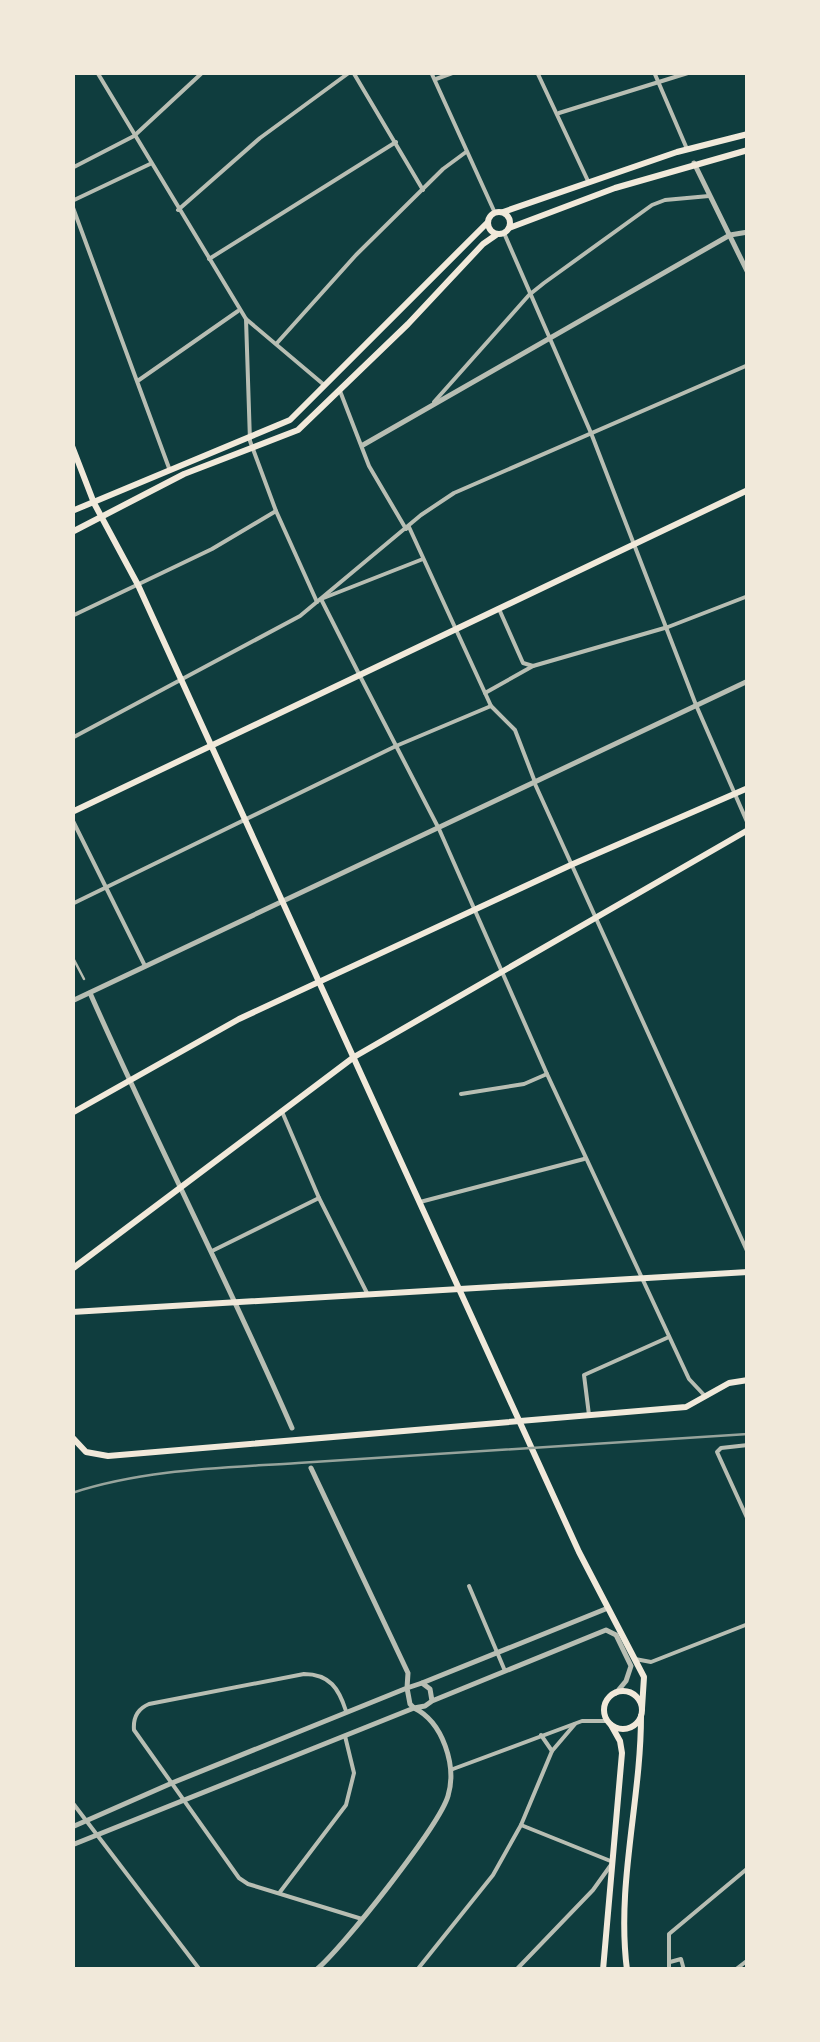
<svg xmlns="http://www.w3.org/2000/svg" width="820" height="2042" font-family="'Work Sans',sans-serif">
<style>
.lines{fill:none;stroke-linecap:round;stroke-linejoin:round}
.service{stroke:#b8beb3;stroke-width:2.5}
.pedestrian{stroke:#b8beb3;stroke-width:4}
.minor{stroke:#b8beb3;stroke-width:4}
.tertiary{stroke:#b8beb3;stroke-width:5}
.secondary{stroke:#f1e9da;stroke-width:6}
.primary{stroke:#f1e9da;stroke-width:6}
.rail{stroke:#97a49c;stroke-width:2.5}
</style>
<rect width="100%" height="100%" fill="#0f3d3e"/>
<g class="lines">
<polyline class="service" points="72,956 84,979"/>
<g class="pedestrian">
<polyline points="409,527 491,706 515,730 535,782"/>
<polyline points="360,676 321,599 423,559"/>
<polyline points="485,693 533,666"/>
<polyline points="396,746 491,706"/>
</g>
<g class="minor">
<polyline points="97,72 246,319 250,441 276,511 317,602"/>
<polyline points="353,72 423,190"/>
<polyline points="431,72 495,213"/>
<polyline points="537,72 588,181"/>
<polyline points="654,72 687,149"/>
<polyline points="436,79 455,72"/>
<polyline points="559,113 691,72"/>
<polyline points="72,168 134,136 203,72"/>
<polyline points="72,201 150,164"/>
<polyline points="72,205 169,468"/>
<polyline points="178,210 260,138 350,72"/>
<polyline points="504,233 591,433 696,705 748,824"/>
<polyline points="209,259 396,142"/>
<polyline points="246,319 323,384"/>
<polyline points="277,343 356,255 443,169 466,152"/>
<polyline points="139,380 238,311"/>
<polyline points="340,391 369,466 406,529"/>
<polyline points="434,402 529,295 544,283 652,205 665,200 709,196"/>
<polyline points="499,609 523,663 533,666 668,627 748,596"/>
<polyline points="72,616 212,549 276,511"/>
<polyline points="360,676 439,829 547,1074 689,1379 705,1396"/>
<polyline points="72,738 300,616 421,515 454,493 748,365"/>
<polyline points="535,784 748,1253"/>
<polyline points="72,819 145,966"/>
<polyline points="72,904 396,746"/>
<polyline points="461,1094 524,1084 547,1074"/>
<polyline points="283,1114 319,1198 368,1295"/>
<polyline points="420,1202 584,1159"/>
<polyline points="212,1251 319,1198"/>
<polyline points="589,1415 584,1375 669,1337"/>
<polyline points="748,1445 721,1448 717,1452 748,1520"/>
<polyline points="469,1586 505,1671"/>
<polyline points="635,1659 651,1662 748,1624"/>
<path d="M346,1711C339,1689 330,1674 304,1674L149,1704C137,1709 133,1718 134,1730L239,1878L248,1884L362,1919"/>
<polyline points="541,1735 552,1751"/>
<polyline points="453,1769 582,1721 607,1721"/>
<polyline points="72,1802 200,1970"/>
<polyline points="280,1892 346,1805 354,1773 345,1736"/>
<polyline points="670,1962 681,1959 684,1970"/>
<polyline points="417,1970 493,1875 521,1825 552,1751 575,1724"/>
<polyline points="516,1970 593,1890 613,1862 521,1825"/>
<polyline points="669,1970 669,1934 748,1868"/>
<polyline points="735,1970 748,1960"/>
</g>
<g class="tertiary">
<polyline points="694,163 748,273"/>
<polyline points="363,445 730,235 748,232"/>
<path d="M90,993C155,1140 228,1281 292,1428"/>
<polyline points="72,1001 748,681"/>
<polyline points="422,1683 608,1608"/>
<polyline points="432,1701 430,1689 422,1683 407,1688 410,1704 414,1708 425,1706 432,1701 606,1630 616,1635 631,1666 626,1681 616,1693"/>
<polyline points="72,1827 172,1783 407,1688 408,1673 311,1468"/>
<path d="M72,1845L414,1708C443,1722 457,1766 448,1796C439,1826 342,1949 316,1970"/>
</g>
<g class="secondary">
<polyline points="503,212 677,152 748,134"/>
<circle cx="499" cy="223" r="11"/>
<polyline points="509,228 615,188 748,150"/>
<polyline points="72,446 94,503 138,585 579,1552 644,1677 642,1708"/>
<polyline points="72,511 290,420 488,222"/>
<polyline points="72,532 184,474 298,430 408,324 483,244 496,235"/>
<polyline points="72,812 748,490"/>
<polyline points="72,1113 239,1019 573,864 748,788"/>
<polyline points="72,1269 354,1057 748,830"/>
<circle cx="623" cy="1710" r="19"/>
<polyline points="603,1970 622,1753 620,1741 611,1725"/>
<path d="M627,1970C616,1884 641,1801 641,1716"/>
</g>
<g class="primary">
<polyline points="72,1312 748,1272"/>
<polyline points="72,1437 86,1452 108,1456 686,1407 729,1383 748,1380"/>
</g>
<path class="rail" d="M72,1493C145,1469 223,1468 298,1463C448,1453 598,1443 748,1434"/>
</g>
<rect width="820" height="2042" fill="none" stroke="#f1e9da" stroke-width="150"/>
</svg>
